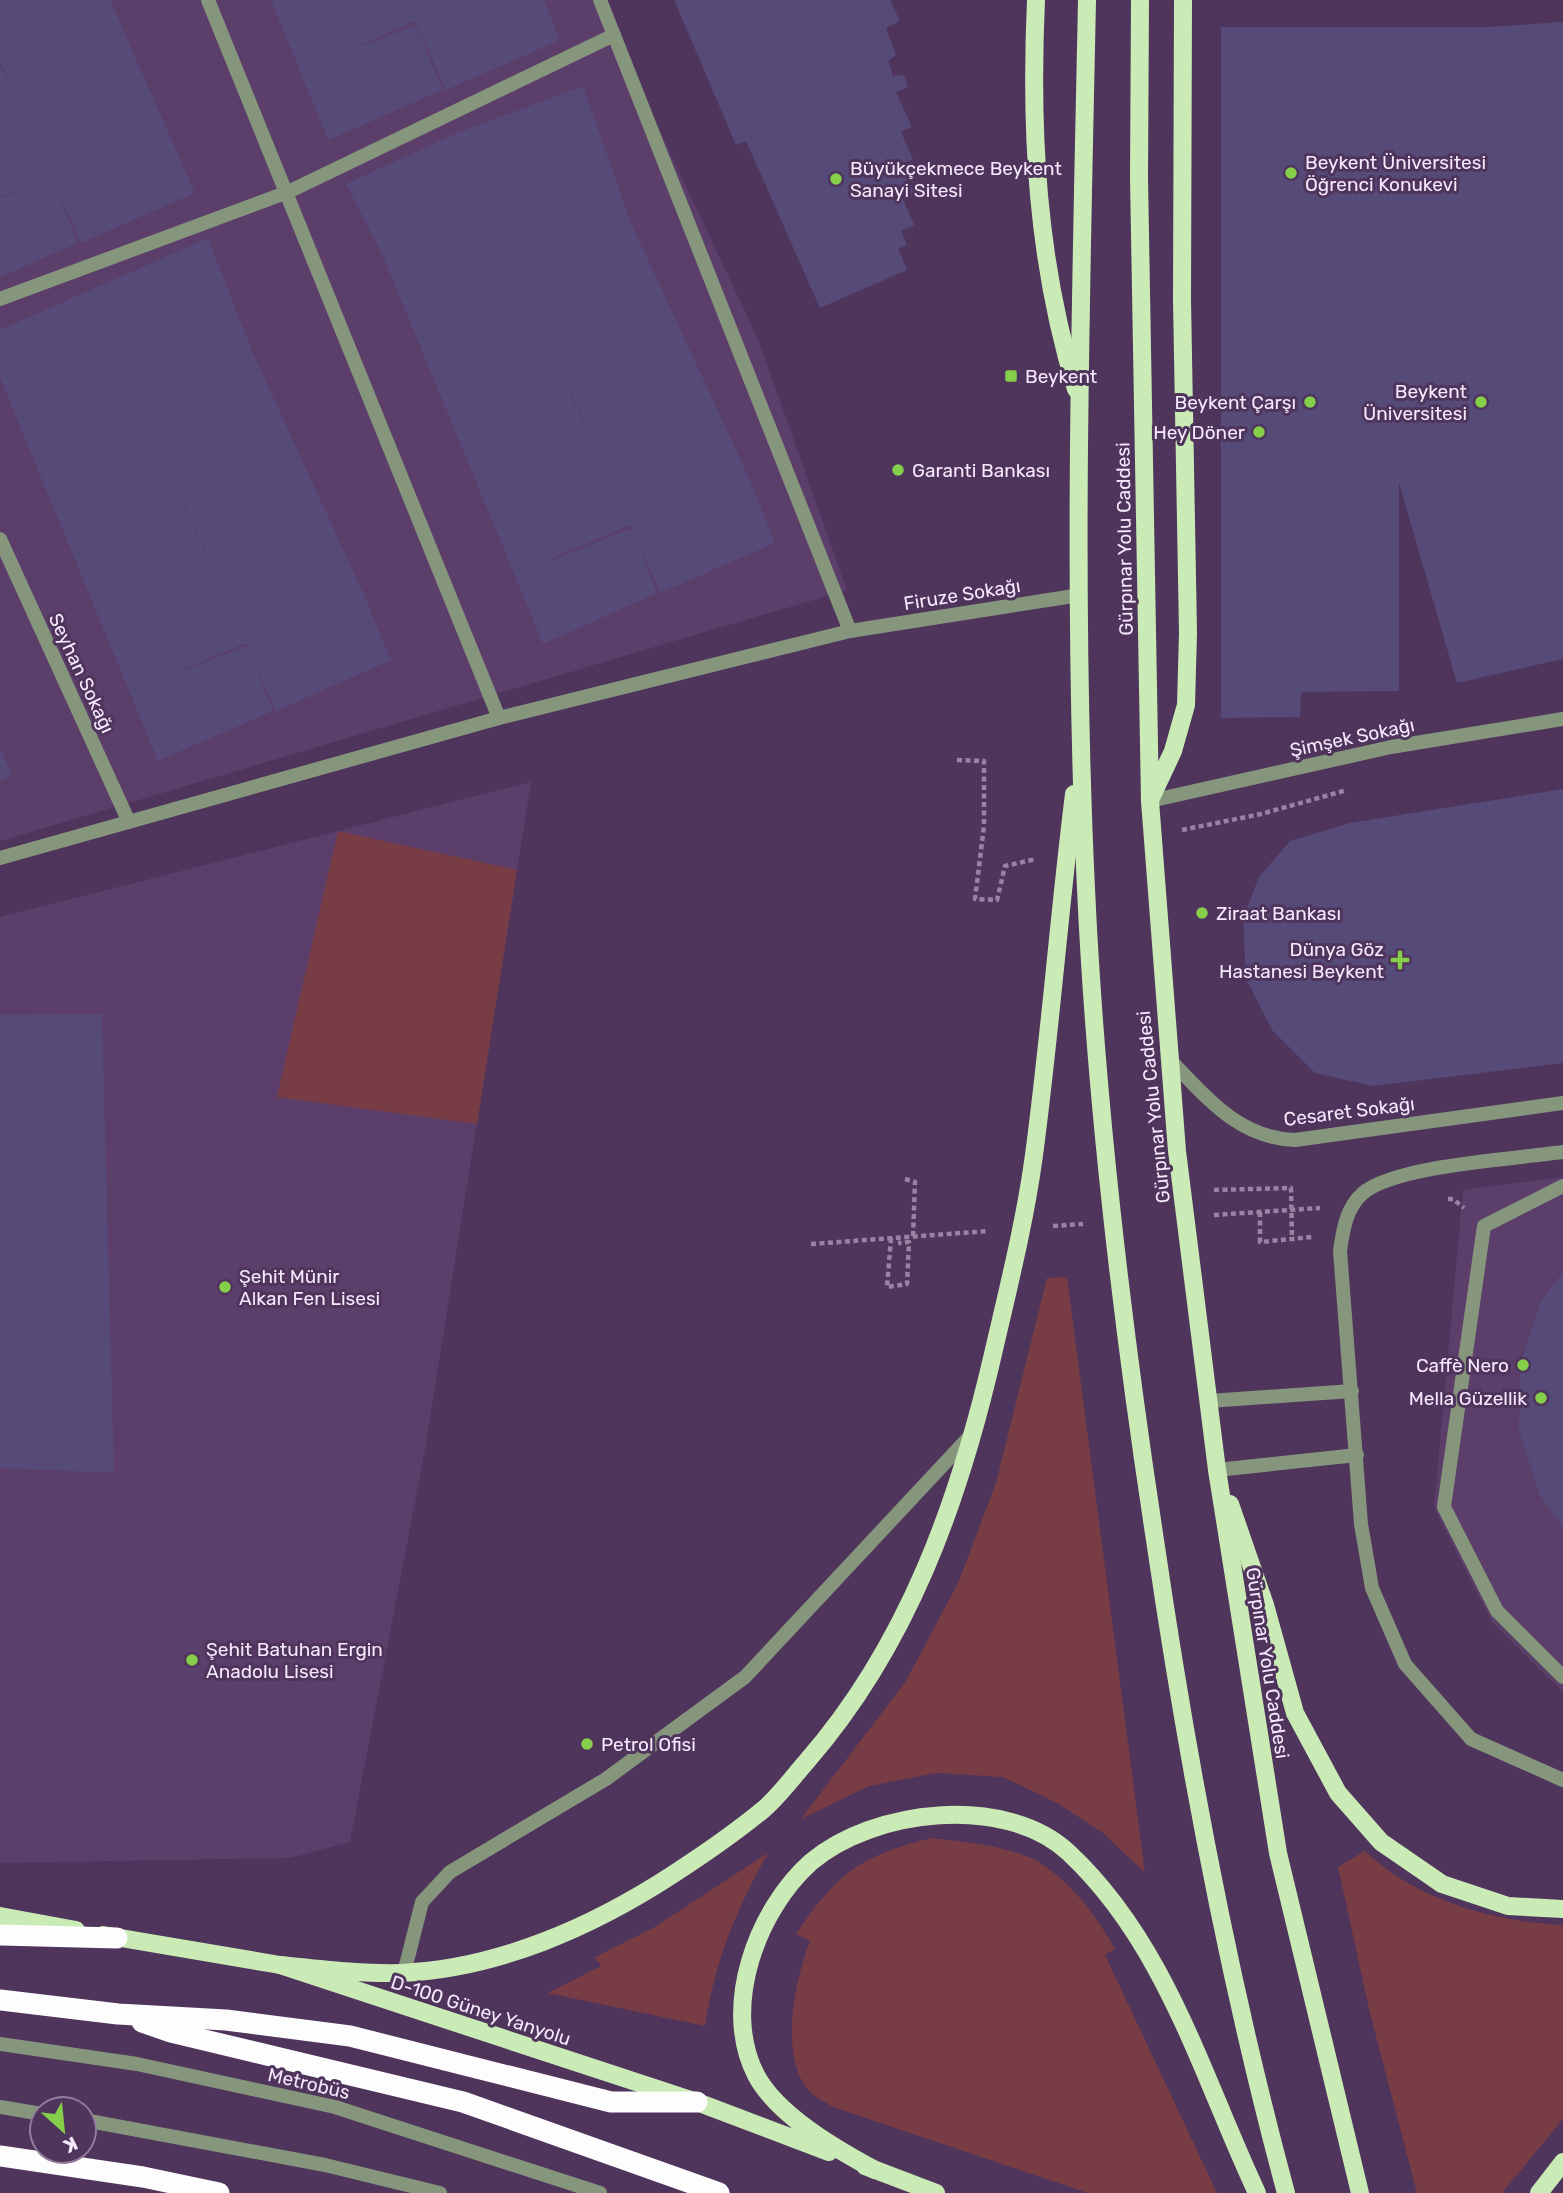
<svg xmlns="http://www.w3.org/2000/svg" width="1563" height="2193" font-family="Rubik,sans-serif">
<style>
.built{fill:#5c3e6b}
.green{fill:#783d44}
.building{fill:#554a78;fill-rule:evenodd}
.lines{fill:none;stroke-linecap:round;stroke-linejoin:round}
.path{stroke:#9883a2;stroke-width:4.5;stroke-dasharray:5 3.5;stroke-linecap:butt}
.lane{stroke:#86967c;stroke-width:14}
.street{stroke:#86967c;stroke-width:14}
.primary{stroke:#caebb5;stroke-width:18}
.highway{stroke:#fdfdfd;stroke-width:21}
.poi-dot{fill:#86cf4b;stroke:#4f345c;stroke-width:2.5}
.labels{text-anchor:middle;stroke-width:6;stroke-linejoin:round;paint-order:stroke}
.poi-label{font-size:19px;fill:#f6e9fd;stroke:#4f345c;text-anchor:start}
.street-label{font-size:19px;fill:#f6e9fd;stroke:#4f345c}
</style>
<rect width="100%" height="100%" fill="#4f345c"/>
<g class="built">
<polygon points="0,0 598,0 758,339 847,590 0,841"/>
<polygon points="531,782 425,1450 350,1842 290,1858 0,1863 0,917"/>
<polygon points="1563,1177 1563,1692 1492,1622 1434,1508 1463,1190"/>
</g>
<g class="green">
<polygon points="338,831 517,870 477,1124 277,1097"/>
<polygon points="1067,1277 1145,1873 1103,1833 1057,1803 1003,1777 936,1773 869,1786 801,1819 906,1681 959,1581 996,1483 1047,1278"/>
<path d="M932,1838C963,1842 1009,1846 1037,1861C1071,1881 1096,1916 1115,1949L1105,1955L1217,2193H1088L833,2107C826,2102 816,2098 810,2092C778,2057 795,1981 810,1941L796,1934C838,1873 859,1856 932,1838Z"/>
<path d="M1365,1851C1418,1901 1492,1921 1563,1925V2119L1502,2193H1417L1370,2013L1338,1867Z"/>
<path d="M768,1853C736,1910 715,1961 705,2026L548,1993L601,1966L595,1957L653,1928Z"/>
</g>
<g class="building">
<polygon points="0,0 110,0 195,193 81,243 56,188 78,243 0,277 0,198 52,178 0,197 0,65 16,97 0,62"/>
<polygon points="271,0 544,0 560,40 446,90 415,21 348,51 416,25 443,90 328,140"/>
<polygon points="674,0 890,0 900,21 886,28 896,55 888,61 893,76 904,75 908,87 896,92 912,127 901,132 913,159 902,164 915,194 903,199 914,225 901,231 907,245 898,249 907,270 820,308 746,141 736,145"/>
<polygon points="1563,22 1563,659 1457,683 1399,483 1399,691 1301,692 1300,717 1221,718 1221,27 1488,27"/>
<path d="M583,86L631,223L749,478L775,543L660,593L636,539L657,593L543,644L382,254L346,184L457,133ZM557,365L583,419L595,448ZM631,525L632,528L551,560L550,559Z"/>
<path d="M208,238L252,351L364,595L391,660L276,711L253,661L273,711L158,761L0,378V330ZM173,481L180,495L207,555H206ZM246,643L247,645L180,672V671Z"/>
<polygon points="0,748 12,776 0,781"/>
<polygon points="1563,789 1563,1063 1373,1086 1315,1073 1272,1030 1246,979 1243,918 1259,877 1290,841 1350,823"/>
<polygon points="102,1014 114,1473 0,1468 0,1015"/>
<polygon points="1563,1272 1563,1528 1540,1495 1519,1431 1520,1365 1541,1301"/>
</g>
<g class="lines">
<g class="path">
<polyline points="957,760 984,761 984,826 975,899 997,900 1005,866 1036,859"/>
<polyline points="1182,830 1261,814 1347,790"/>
<polyline points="905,1179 915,1182 913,1237"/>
<polyline points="1214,1190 1291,1188 1292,1239"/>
<polyline points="1448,1199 1453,1199 1464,1208"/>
<polyline points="1260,1212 1260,1242 1312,1237"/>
<polyline points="1214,1215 1320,1208"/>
<polyline points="1053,1226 1083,1224"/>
<polyline points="891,1238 887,1287 907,1284 909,1242 898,1243"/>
<polyline points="811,1244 989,1231"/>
</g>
<g class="lane">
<path d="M1168,1058C1206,1096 1237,1138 1295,1140L1563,1103"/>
<path d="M1563,1152C1516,1159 1397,1165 1363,1193C1346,1208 1343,1230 1340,1251L1361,1524L1372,1588L1405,1664L1471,1739L1563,1780"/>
<polyline points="1563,1186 1484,1226 1444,1507 1497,1611 1563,1677"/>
<polyline points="1209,1401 1352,1391"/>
<polyline points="1217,1470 1357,1455"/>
<polyline points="404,1973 422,1902 450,1872 606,1779 745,1677 971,1435"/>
<polyline points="0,2044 137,2064 335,2107 600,2193"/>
<polyline points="0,2107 42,2114"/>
<polyline points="84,2120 325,2165 440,2193"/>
</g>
<g class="street">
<polyline points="208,0 499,718"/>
<polyline points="600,0 850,631"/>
<polyline points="0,299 288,192 614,35"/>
<polyline points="0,539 129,822"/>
<polyline points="1150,801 1391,747 1563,719"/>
<polyline points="0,858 499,718 850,631 1080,595"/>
</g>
<g class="primary">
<path d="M1036,0C1030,132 1037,262 1076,389"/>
<path d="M1087,0C1081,296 1072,593 1086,889C1096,1107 1122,1324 1155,1540C1187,1759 1228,1979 1286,2193"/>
<polyline points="1140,0 1139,178 1150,801 1177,1151 1217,1470 1278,1853 1360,2193"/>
<polyline points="1151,798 1173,751 1186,705 1188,633 1182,300 1183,0"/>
<polyline points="1230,1504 1265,1605 1295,1713 1338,1793 1381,1842 1442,1884 1508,1906 1563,1909"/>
<polyline points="0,1916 76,1930"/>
<polyline points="103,1935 280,1965 697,2102 829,2152"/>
<path d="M280,1965C320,1969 360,1974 401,1973C497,1969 592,1927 672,1875C703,1855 735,1833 764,1809C780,1795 793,1777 807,1761C908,1645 959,1501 993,1354C1008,1289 1025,1222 1034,1155C1050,1035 1059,914 1074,794"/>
<polyline points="865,2166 936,2193"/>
<path d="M875,2170C836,2149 777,2115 756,2075C721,2007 757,1910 811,1862C873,1809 1005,1794 1068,1852C1166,1943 1202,2076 1257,2193"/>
<polyline points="1539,2193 1563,2162"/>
</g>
<g class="highway">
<polyline points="0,1935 117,1938"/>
<polyline points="0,2000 118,2014 226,2020 350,2036 611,2102 697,2102"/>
<polyline points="142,2022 171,2032 463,2102 719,2193"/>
<polyline points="0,2156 143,2177 219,2193"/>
</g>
</g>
<g class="poi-dot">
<circle cx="1291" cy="173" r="7"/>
<circle cx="836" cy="179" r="7"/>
<rect x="1004" y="369" width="14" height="14" rx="3.5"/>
<circle cx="1310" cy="402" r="7"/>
<circle cx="1481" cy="402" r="7"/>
<circle cx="1259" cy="432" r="7"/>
<circle cx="898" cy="470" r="7"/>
<circle cx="1202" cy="913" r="7"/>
<path d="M1396.5 949.5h7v7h7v7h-7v7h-7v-7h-7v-7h7z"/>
<circle cx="225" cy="1287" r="7"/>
<circle cx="1523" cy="1365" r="7"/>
<circle cx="1541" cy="1398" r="7"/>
<circle cx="192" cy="1660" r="7"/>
<circle cx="587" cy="1744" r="7"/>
</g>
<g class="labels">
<g class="poi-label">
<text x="1305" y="169">Beykent Üniversitesi<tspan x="1305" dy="22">Öğrenci Konukevi</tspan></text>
<text x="850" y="175">Büyükçekmece Beykent<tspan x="850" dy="22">Sanayi Sitesi</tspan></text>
<text x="1025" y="383">Beykent</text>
<text x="1467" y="398" text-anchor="end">Beykent<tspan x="1467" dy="22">Üniversitesi</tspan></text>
<text x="1296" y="409" text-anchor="end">Beykent Çarşı</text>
<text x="1245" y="439" text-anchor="end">Hey Döner</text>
<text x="912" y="477">Garanti Bankası</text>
<text x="1216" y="920">Ziraat Bankası</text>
<text x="1384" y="956" text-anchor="end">Dünya Göz<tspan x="1384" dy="22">Hastanesi Beykent</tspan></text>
<text x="239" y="1283">Şehit Münir<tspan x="239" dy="22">Alkan Fen Lisesi</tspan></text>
<text x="1509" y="1372" text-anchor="end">Caffè Nero</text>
<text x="1527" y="1405" text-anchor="end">Mella Güzellik</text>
<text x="206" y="1656">Şehit Batuhan Ergin<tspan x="206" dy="22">Anadolu Lisesi</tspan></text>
<text x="601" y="1751">Petrol Ofisi</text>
</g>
<g class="street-label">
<text transform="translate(1124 539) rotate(-91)" y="7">Gürpınar Yolu Caddesi</text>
<text transform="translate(962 594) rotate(-9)" y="7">Firuze Sokağı</text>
<text transform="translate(82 673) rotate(65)" y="7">Seyhan Sokağı</text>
<text transform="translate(1352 737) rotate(-12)" y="7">Şimşek Sokağı</text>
<text transform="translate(1153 1107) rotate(-96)" y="7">Gürpınar Yolu Caddesi</text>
<text transform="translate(1349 1111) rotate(-7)" y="7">Cesaret Sokağı</text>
<text transform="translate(1268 1663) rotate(81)" y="7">Gürpınar Yolu Caddesi</text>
<text transform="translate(481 2010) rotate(18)" y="7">D-100 Güney Yanyolu</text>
<text transform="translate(309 2083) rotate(13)" y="7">Metrobüs</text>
</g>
</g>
<g transform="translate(63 2130) rotate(153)"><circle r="33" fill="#4f345c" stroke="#927c9c" stroke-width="2"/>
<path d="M0-5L12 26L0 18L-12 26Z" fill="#86cf4b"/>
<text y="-10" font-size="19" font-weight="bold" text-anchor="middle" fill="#f6e9fd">K</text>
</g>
</svg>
